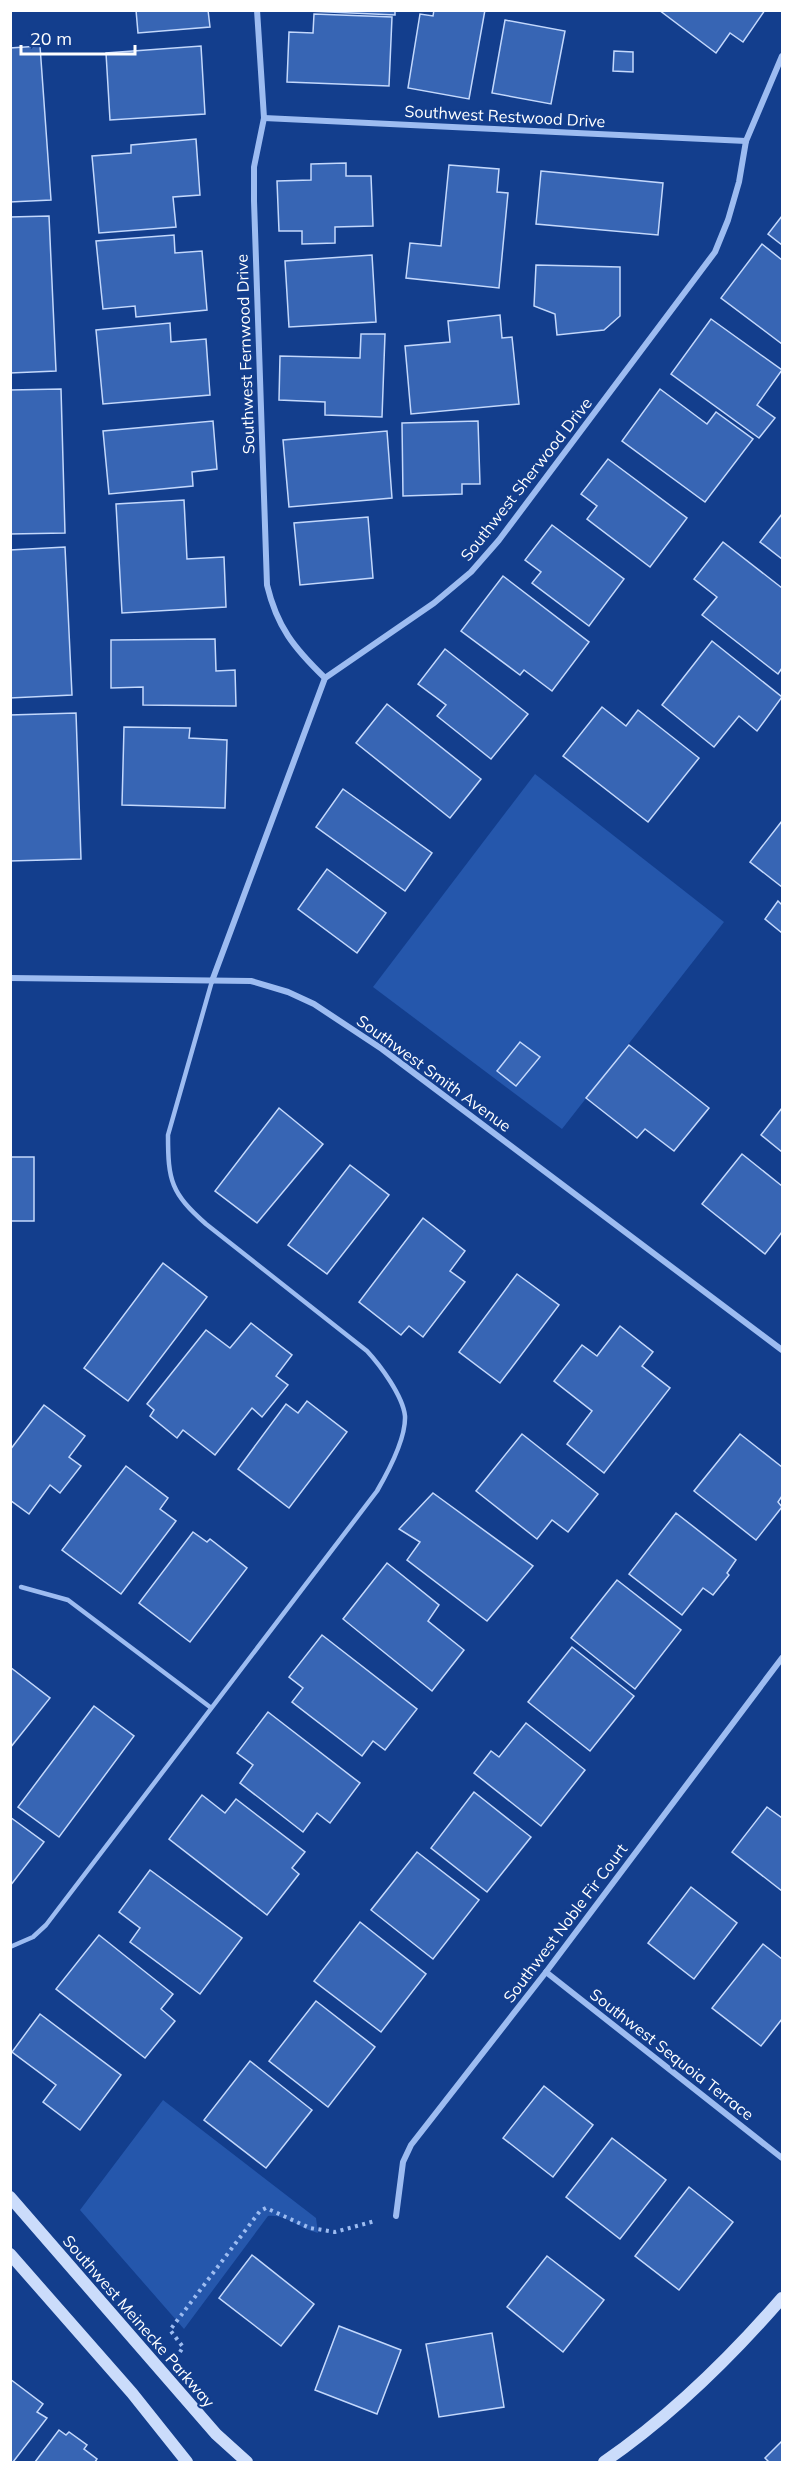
<svg xmlns="http://www.w3.org/2000/svg" width="793" height="2473" font-family="Mulish,sans-serif">
<style>
.green{fill:#2557ac}
.building{fill:#3765b4;stroke:#c3d8fc;stroke-width:1.5}
.lines{fill:none;stroke-linecap:round;stroke-linejoin:round}
.path{stroke:#9dbcf1;stroke-width:4;stroke-dasharray:3 4.5;stroke-linecap:butt}
.lane{stroke:#9dbcf1;stroke-width:4.5}
.street{stroke:#9dbcf1;stroke-width:6}
.secondary{stroke:#cbdcfb;stroke-width:12}
.labels{text-anchor:middle;stroke-width:4.5;stroke-linejoin:round;paint-order:stroke}
.street-label{font-size:16px;fill:#fff;stroke:#133e8d}
</style>
<rect width="100%" height="100%" fill="#133e8d"/>
<g class="green">
<polygon points="535,774 724,922 562,1129 373,987"/>
<path d="M163,2100L316,2218L318,2233C300,2229 286,2214 268,2216L184,2329L80,2210Z"/>
</g>
<g class="building">
<polygon points="136,10 208,10 210,27 138,33"/>
<polygon points="285,10 395,10 395,15"/>
<polygon points="434,10 485,10 469,99 408,88 420,14 433,16"/>
<polygon points="659,10 765,10 743,42 730,33 716,53"/>
<polygon points="314,14 392,17 389,86 287,82 289,32 313,33"/>
<polygon points="505,20 565,31 551,104 492,93"/>
<polygon points="40,46 51,200 10,202 10,48"/>
<polygon points="201,46 205,114 110,120 106,53"/>
<polygon points="614,51 633,52 633,72 613,71"/>
<polygon points="196,139 200,195 173,197 176,227 99,233 92,156 131,153 131,145"/>
<polygon points="346,163 346,176 371,176 373,226 335,227 335,243 302,244 302,231 279,231 277,181 311,180 311,164"/>
<polygon points="449,165 499,169 497,192 508,193 499,288 406,278 410,243 441,246"/>
<polygon points="541,171 663,183 658,235 536,224"/>
<polygon points="49,216 56,371 10,373 10,217"/>
<polygon points="782,216 782,245 768,234"/>
<polygon points="174,235 175,253 202,251 207,310 136,317 135,306 103,309 96,241"/>
<polygon points="762,244 782,260 782,344 721,298"/>
<polygon points="372,255 376,322 289,327 285,261"/>
<polygon points="536,265 620,267 620,316 604,330 557,335 555,314 534,306"/>
<polygon points="500,315 502,338 512,337 519,404 411,414 405,346 450,342 448,321"/>
<polygon points="711,319 782,370 757,405 775,418 759,438 671,374"/>
<polygon points="170,323 171,342 206,339 210,395 103,404 96,330"/>
<polygon points="361,334 385,334 382,417 325,415 325,402 279,400 280,356 360,358"/>
<polygon points="61,389 65,533 10,534 10,390"/>
<polygon points="660,389 707,424 716,412 753,439 705,502 622,441"/>
<polygon points="213,421 217,469 192,472 193,486 109,494 103,431"/>
<polygon points="478,421 480,484 462,484 462,494 403,496 402,423"/>
<polygon points="387,431 392,498 289,507 283,440"/>
<polygon points="608,459 687,518 650,567 587,519 597,506 581,494"/>
<polygon points="184,500 187,559 224,557 226,607 122,613 116,504"/>
<polygon points="782,514 782,559 760,542"/>
<polygon points="368,517 373,578 300,585 294,523"/>
<polygon points="552,525 624,579 589,626 532,583 541,572 525,560"/>
<polygon points="723,542 782,588 782,668 778,674 702,615 717,597 694,579"/>
<polygon points="65,547 72,695 10,698 10,550"/>
<polygon points="503,576 589,642 552,691 524,670 520,675 461,631"/>
<polygon points="215,639 216,671 235,670 236,706 143,705 143,687 111,688 111,640"/>
<polygon points="712,641 782,697 757,731 739,716 714,747 662,705"/>
<polygon points="445,649 528,714 491,759 437,716 446,705 418,684"/>
<polygon points="387,704 481,779 450,818 356,743"/>
<polygon points="602,707 626,726 638,710 699,758 648,822 563,756"/>
<polygon points="76,713 81,859 10,861 10,715"/>
<polygon points="124,727 190,728 189,738 227,740 225,808 122,805"/>
<polygon points="343,789 432,853 405,891 316,827"/>
<polygon points="782,821 782,887 750,862"/>
<polygon points="327,869 386,913 357,953 298,909"/>
<polygon points="778,901 782,905 782,933 765,919"/>
<polygon points="520,1042 540,1057 516,1086 497,1071"/>
<polygon points="629,1045 709,1108 674,1151 645,1129 637,1138 586,1098"/>
<polygon points="279,1108 323,1144 257,1223 215,1191"/>
<polygon points="782,1108 782,1152 761,1135"/>
<polygon points="742,1154 782,1186 782,1232 765,1254 702,1204"/>
<rect x="10" y="1157" width="24" height="64"/>
<polygon points="350,1165 389,1195 327,1274 288,1245"/>
<polygon points="423,1218 465,1251 450,1271 465,1282 423,1337 409,1326 401,1335 359,1302"/>
<polygon points="163,1263 207,1297 128,1401 84,1368"/>
<polygon points="517,1274 559,1305 500,1383 459,1352"/>
<polygon points="251,1323 292,1355 276,1376 288,1385 262,1417 252,1408 215,1455 183,1430 177,1438 150,1416 154,1410 147,1404 206,1330 230,1348"/>
<polygon points="620,1326 653,1352 642,1366 670,1388 604,1473 567,1444 592,1411 554,1381 582,1345 597,1356"/>
<polygon points="307,1401 347,1432 289,1508 238,1469 286,1404 298,1413"/>
<polygon points="44,1405 85,1436 69,1457 81,1466 60,1493 50,1485 29,1514 10,1500 10,1450"/>
<polygon points="522,1434 598,1494 568,1532 552,1520 537,1539 476,1491"/>
<polygon points="740,1434 782,1467 782,1496 778,1502 782,1507 756,1540 694,1491"/>
<polygon points="126,1466 168,1498 160,1509 176,1521 121,1594 62,1550"/>
<polygon points="433,1493 533,1566 487,1621 407,1560 420,1542 399,1529"/>
<polygon points="676,1513 736,1560 727,1573 729,1575 713,1595 703,1588 682,1615 629,1574"/>
<polygon points="193,1532 207,1542 210,1539 247,1568 190,1642 139,1603"/>
<polygon points="387,1563 439,1605 428,1621 464,1650 432,1691 343,1619"/>
<polygon points="617,1580 681,1630 635,1689 571,1638"/>
<polygon points="322,1635 417,1709 385,1750 373,1741 362,1756 292,1702 303,1688 289,1677"/>
<polygon points="572,1647 634,1696 590,1751 528,1702"/>
<polygon points="10,1667 50,1698 10,1748"/>
<polygon points="94,1706 134,1736 59,1837 18,1807"/>
<polygon points="268,1712 360,1783 330,1823 317,1813 303,1832 240,1783 253,1765 237,1753"/>
<polygon points="526,1723 585,1770 541,1826 474,1773 491,1751 499,1757"/>
<polygon points="474,1792 531,1837 487,1892 431,1848"/>
<polygon points="202,1795 225,1813 236,1799 305,1852 292,1868 299,1874 267,1915 169,1839"/>
<polygon points="767,1807 782,1818 782,1891 732,1852"/>
<polygon points="10,1817 44,1842 10,1886"/>
<polygon points="417,1852 479,1900 433,1959 371,1910"/>
<polygon points="150,1870 242,1938 200,1994 130,1942 140,1928 119,1912"/>
<polygon points="691,1887 737,1923 694,1979 648,1943"/>
<polygon points="360,1922 426,1974 381,2032 314,1981"/>
<polygon points="99,1935 173,1994 161,2009 175,2021 145,2058 56,1989"/>
<polygon points="763,1944 782,1959 782,2019 761,2046 712,2008"/>
<polygon points="316,2001 375,2047 328,2107 269,2061"/>
<polygon points="40,2014 121,2075 80,2130 43,2102 56,2085 12,2052"/>
<polygon points="250,2061 312,2110 266,2168 204,2120"/>
<polygon points="544,2086 593,2125 553,2177 503,2138"/>
<polygon points="612,2138 666,2180 620,2239 566,2197"/>
<polygon points="689,2187 733,2222 679,2290 635,2256"/>
<polygon points="252,2255 314,2304 281,2346 219,2298"/>
<polygon points="547,2256 604,2300 563,2352 507,2307"/>
<polygon points="339,2326 401,2350 377,2414 315,2390"/>
<polygon points="492,2333 504,2407 439,2417 426,2344"/>
<polygon points="10,2379 43,2404 37,2412 47,2418 13,2462 10,2462"/>
<polygon points="59,2430 66,2435 69,2432 87,2445 84,2449 97,2459 95,2462 35,2462"/>
<polygon points="782,2441 782,2462 769,2462 765,2458"/>
</g>
<g class="lines">
<polyline class="path" points="180,2352 183,2347 170,2330 260,2211 266,2208 310,2228 335,2232 375,2221"/>
<g class="lane">
<polyline points="21,1587 68,1600 210,1707"/>
<path d="M10,1947L33,1937L46,1925L377,1491C388,1472 406,1438 405,1416C403,1396 380,1365 367,1351L206,1224C171,1193 168,1181 168,1135L212,981"/>
</g>
<g class="street">
<path d="M257,10L264,118L254,167V201L267,585C277,627 294,648 325,678"/>
<polyline points="264,118 746,141"/>
<polyline points="10,978 251,981 288,992 314,1004 382,1049 782,1350"/>
<polyline points="212,981 325,678 434,603 471,572 499,540 715,252 728,220 739,182 746,141 782,56"/>
<polyline points="546,1972 782,2158"/>
<polyline points="396,2216 403,2162 411,2145 546,1972 782,1658"/>
</g>
<g class="secondary">
<polyline points="10,2197 216,2434 247,2462"/>
<polyline points="10,2254 132,2393 187,2462"/>
<path d="M604,2462C671,2416 729,2359 782,2298"/>
</g>
</g>
<g class="labels">
<g class="street-label">
<text transform="translate(505 116) rotate(3)" y="6">Southwest Restwood Drive</text>
<text transform="translate(245 354) rotate(-92)" y="6">Southwest Fernwood Drive</text>
<text transform="translate(526 479) rotate(-52)" y="6">Southwest Sherwood Drive</text>
<text transform="translate(434 1073) rotate(36)" y="6">Southwest Smith Avenue</text>
<text transform="translate(565 1923) rotate(-53)" y="6">Southwest Noble Fir Court</text>
<text transform="translate(672 2054) rotate(38)" y="6">Southwest Sequoia Terrace</text>
<text transform="translate(139 2321) rotate(49)" y="6">Southwest Meinecke Parkway</text>
</g>
</g>
<rect width="793" height="2473" fill="none" stroke="#ffffff" stroke-width="24"/>
<path d="M21 45v9h114v-9" fill="none" stroke="#ffffff" stroke-width="3"/>
<text x="30" y="45" font-size="18" fill="#ffffff" stroke="#133e8d" stroke-width="4.5" paint-order="stroke">20 m</text>
</svg>
